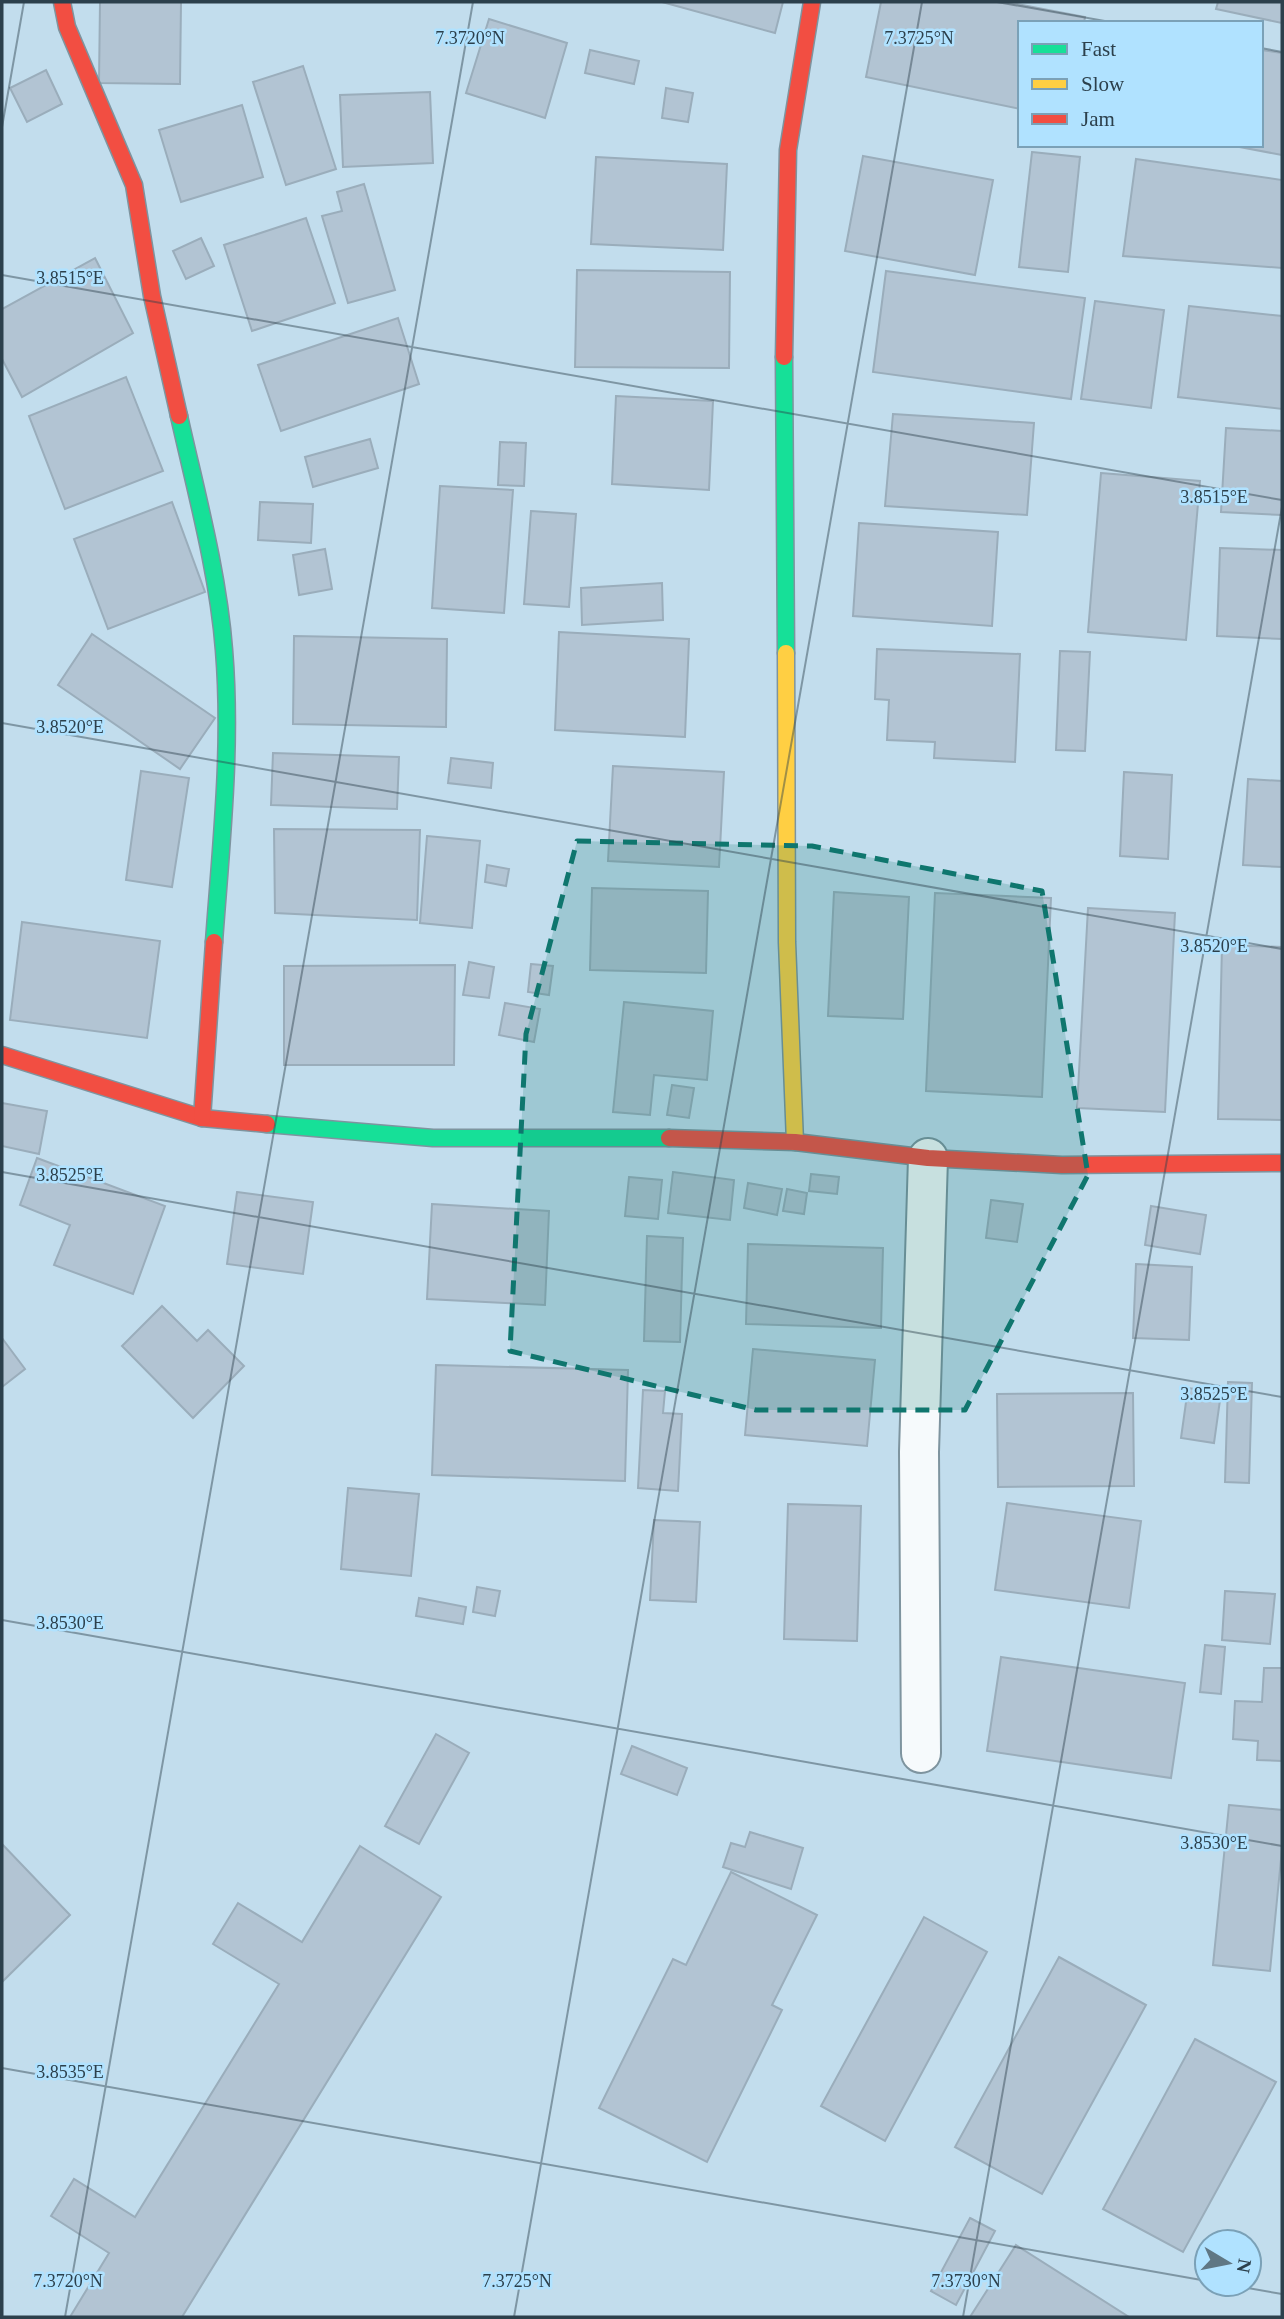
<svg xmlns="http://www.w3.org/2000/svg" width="1284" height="2319" font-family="'Times New Roman',serif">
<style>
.building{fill:#b2c4d3;stroke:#9aadbb;stroke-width:2}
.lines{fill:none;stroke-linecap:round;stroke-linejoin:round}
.street-casing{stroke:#7e949f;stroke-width:42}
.fast-casing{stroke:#7e949f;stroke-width:19}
.slow-casing{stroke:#7e949f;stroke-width:19}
.jam-casing{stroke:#7e949f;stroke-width:19}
.street{stroke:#f6fafc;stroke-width:38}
.fast{stroke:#16e098;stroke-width:16}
.slow{stroke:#ffcf43;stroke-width:16}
.jam{stroke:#f24e42;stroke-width:16}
.marked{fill:#0f766e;fill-opacity:0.2;stroke:#0f766e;stroke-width:5;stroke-dasharray:14 9;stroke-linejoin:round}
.ticks{fill:none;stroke:#2c404c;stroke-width:2;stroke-opacity:0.45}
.ticks-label{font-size:18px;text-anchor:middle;fill:#2c404c;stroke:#b0e2ff;stroke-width:5;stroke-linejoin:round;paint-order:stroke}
</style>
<rect width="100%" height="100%" fill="#c2dded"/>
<g class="building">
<polygon points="100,2 181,2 180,84 99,83"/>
<polygon points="662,2 783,2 775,33"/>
<polygon points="881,2 1007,2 1085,17 1084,23 1020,23 1020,109 866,77"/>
<polygon points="1218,2 1282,2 1282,23 1216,9"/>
<polygon points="489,19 567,43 545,118 466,93"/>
<polygon points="590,50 639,61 634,84 585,73"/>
<polygon points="1261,50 1282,53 1282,155 1229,145 1261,145"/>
<polygon points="303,66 336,169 286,185 253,82"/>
<polygon points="46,70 62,104 27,122 10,88"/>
<polygon points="666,88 693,93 688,122 662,118"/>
<polygon points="430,92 433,163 343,167 340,95"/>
<polygon points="242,105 263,177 181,202 159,130"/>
<polygon points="1032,152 1080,157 1068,272 1019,267"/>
<polygon points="863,156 993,180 975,275 845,251"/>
<polygon points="596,157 727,164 723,250 591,244"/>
<polygon points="1136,159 1282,180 1282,268 1123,256"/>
<polygon points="364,184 395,290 348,303 322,216 342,211 337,192"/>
<polygon points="306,218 335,303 252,331 224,245"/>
<polygon points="201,238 214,266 186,279 173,251"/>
<polygon points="95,258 133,333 22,397 2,359 2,309"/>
<polygon points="577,270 730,272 729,368 575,367"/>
<polygon points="886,271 1085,298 1071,399 873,372"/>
<polygon points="1095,301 1164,310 1151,408 1081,399"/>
<polygon points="1189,306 1282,316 1282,409 1178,397"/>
<polygon points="398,318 419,384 281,431 258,365"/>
<polygon points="126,377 163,471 65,509 29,416"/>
<polygon points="616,396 713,401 709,490 612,484"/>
<polygon points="893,414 1034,423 1027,515 885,506"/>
<polygon points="1226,428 1282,431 1282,515 1221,512"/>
<polygon points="370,439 378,468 313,487 305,457"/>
<polygon points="500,442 526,443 524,486 498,485"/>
<polygon points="1101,473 1200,481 1186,640 1088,632"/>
<polygon points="440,486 513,490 504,613 432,608"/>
<polygon points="172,502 205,592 108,629 74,539"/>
<polygon points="260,502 313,504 311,543 258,540"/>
<polygon points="531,511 576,514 569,607 524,604"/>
<polygon points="859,523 998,532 992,626 853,616"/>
<polygon points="1220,548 1282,550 1282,639 1217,636"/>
<polygon points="325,549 332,589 299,595 293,555"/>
<polygon points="662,583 663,620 582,625 581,588"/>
<polygon points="559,632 689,639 685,737 555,730"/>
<polygon points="92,634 215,718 180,769 58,685"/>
<polygon points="294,636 447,639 446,727 293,724"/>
<polygon points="877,649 1020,654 1015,762 934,758 935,742 887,740 889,700 875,699"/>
<polygon points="1060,651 1090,652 1085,751 1056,750"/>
<polygon points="273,753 399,757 397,809 271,805"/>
<polygon points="451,758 493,763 491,788 448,783"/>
<polygon points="613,766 724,772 719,867 608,861"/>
<polygon points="141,771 189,778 172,887 126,880"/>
<polygon points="1124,772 1172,775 1168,859 1120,856"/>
<polygon points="1248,779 1282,781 1282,867 1243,865"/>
<polygon points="274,829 420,830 417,920 275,913"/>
<polygon points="427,836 480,841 472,928 420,923"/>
<polygon points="487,865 509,869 506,886 485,882"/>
<polygon points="592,888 708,891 706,973 590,970"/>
<polygon points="834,892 909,897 903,1019 828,1016"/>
<polygon points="935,893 1051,898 1042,1097 926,1091"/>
<polygon points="1088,908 1175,913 1165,1112 1077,1108"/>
<polygon points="22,922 160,941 147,1038 10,1020"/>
<polygon points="1222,945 1282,947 1282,1120 1218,1119"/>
<polygon points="469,962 494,967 489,998 463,995"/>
<polygon points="531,964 553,966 549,995 528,992"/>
<polygon points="455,965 454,1065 284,1065 284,966"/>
<polygon points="624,1002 713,1011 707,1080 654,1075 650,1115 613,1112"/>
<polygon points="505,1003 540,1009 534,1042 499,1035"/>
<polygon points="672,1085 694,1088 689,1118 667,1115"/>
<polygon points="2,1103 47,1111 39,1154 2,1146"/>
<polygon points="37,1158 165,1206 133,1294 54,1265 70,1225 20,1205"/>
<polygon points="673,1172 734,1180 730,1220 668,1213"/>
<polygon points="811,1174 839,1177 837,1194 809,1191"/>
<polygon points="629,1177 662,1180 658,1219 625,1216"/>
<polygon points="748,1183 782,1189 777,1215 744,1208"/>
<polygon points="787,1189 807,1193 804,1214 783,1211"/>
<polygon points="237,1192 313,1202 303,1274 227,1264"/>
<polygon points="991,1200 1023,1204 1017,1242 986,1238"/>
<polygon points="432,1204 549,1211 545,1305 427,1299"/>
<polygon points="1151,1206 1206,1215 1200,1254 1145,1245"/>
<polygon points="647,1236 683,1238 680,1342 644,1341"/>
<polygon points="748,1244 883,1248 881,1328 746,1324"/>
<polygon points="1136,1264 1192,1267 1189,1340 1133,1338"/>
<polygon points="162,1306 197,1341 208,1330 244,1366 193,1418 122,1346"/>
<polygon points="2,1338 25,1369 2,1387"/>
<polygon points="753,1349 875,1360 867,1446 745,1435"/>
<polygon points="436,1365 628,1370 625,1481 432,1475"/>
<polygon points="1228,1382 1252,1383 1249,1483 1225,1482"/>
<polygon points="1188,1388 1221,1393 1214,1443 1181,1438"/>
<polygon points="643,1390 665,1391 663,1413 682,1414 678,1491 638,1488"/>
<polygon points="1133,1393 1134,1486 998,1487 997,1394"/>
<polygon points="348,1488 419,1494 411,1576 341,1569"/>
<polygon points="1007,1503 1141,1521 1129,1608 995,1590"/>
<polygon points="788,1504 861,1506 857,1641 784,1639"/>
<polygon points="654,1520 700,1522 696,1602 650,1600"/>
<polygon points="477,1587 500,1591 495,1616 473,1612"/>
<polygon points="1225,1591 1275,1594 1270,1644 1222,1640"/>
<polygon points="419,1598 466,1607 463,1624 416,1616"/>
<polygon points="1205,1645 1225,1647 1221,1694 1200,1692"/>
<polygon points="1001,1657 1185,1683 1171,1778 987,1751"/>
<polygon points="1264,1668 1282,1668 1282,1761 1257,1760 1258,1741 1233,1739 1235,1701 1262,1702"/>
<polygon points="436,1734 469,1753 419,1844 385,1826"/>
<polygon points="632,1746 687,1768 677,1795 621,1774"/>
<polygon points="1229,1805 1282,1810 1282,1849 1270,1971 1213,1965"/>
<polygon points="750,1832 803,1848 791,1889 723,1867 731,1843 745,1847"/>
<polygon points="2,1844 70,1915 2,1982"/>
<polygon points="360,1846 441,1897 182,2317 70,2317 109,2253 51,2216 74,2179 135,2217 279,1984 213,1944 238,1903 302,1942"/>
<polygon points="731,1872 817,1915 772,2005 782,2010 707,2162 599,2108 673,1959 686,1965"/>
<polygon points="924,1917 987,1952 885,2141 821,2106"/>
<polygon points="1059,1957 1146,2005 1042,2194 955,2147"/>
<polygon points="1195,2039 1276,2082 1183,2252 1103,2209"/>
<polygon points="970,2218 995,2231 956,2305 931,2291"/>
<polygon points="1016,2245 1129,2317 970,2317"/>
</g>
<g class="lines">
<defs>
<polyline id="street" points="921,1753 919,1452 928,1158"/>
<g id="fast">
<polyline points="784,357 786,653"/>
<path d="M179,416C196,492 218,572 224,650C232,747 221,845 214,942"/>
<polyline points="267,1124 433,1138 669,1138"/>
</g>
<polyline id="slow" points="786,653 787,942 795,1142"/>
<g id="jam">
<polyline points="62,2 67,27 134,185 152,296 179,416"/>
<polyline points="784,357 788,150 812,2"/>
<polyline points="2,1055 202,1118 267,1124"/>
<polyline points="202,1118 214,942"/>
<polyline points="669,1138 795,1142 928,1158 1062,1165 1282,1163"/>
</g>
</defs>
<use href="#street" class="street-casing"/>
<use href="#fast" class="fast-casing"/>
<use href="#slow" class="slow-casing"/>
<use href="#jam" class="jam-casing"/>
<use href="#street" class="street"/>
<use href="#fast" class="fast"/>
<use href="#slow" class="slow"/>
<use href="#jam" class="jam"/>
</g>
<path class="marked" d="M577,841L812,846L1042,891L1088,1175L965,1410H756L510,1351L526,1034Z"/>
<path class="ticks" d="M997,2L1116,23M1261,48L1282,52M2,127L24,2M2,275L1282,500M2,723L1282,949M2,1172L1282,1397M2,1620L1282,1846M2,2068L1207,2281M1225,2284L1282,2294M65,2317L473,2M514,2317L922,2M963,2317L1282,507"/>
<g class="ticks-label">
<text x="470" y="44">7.3720°N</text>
<text x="919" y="44">7.3725°N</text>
<text x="70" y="284">3.8515°E</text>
<text x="1214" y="503">3.8515°E</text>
<text x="70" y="733">3.8520°E</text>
<text x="1214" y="952">3.8520°E</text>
<text x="70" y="1181">3.8525°E</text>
<text x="1214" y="1400">3.8525°E</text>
<text x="70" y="1629">3.8530°E</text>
<text x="1214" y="1849">3.8530°E</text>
<text x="70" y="2078">3.8535°E</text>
<text x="68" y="2287">7.3720°N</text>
<text x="517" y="2287">7.3725°N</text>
<text x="966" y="2287">7.3730°N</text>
</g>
<rect width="1284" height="2319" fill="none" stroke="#2c404c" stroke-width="7"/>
<rect x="1018" y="21" width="245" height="126" fill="#b0e2ff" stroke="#7ba1b7" stroke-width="2"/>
<rect x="1032" y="44" width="35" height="10" fill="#16e098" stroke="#7ba1b7" stroke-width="2"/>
<text x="1081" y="56" font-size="21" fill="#2c404c">Fast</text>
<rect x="1032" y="79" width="35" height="10" fill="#ffcf43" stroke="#7ba1b7" stroke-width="2"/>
<text x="1081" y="91" font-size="21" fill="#2c404c">Slow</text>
<rect x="1032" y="114" width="35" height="10" fill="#f24e42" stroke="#7ba1b7" stroke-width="2"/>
<text x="1081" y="126" font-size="21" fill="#2c404c">Jam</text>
<g transform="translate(1228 2263) rotate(100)"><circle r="33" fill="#b0e2ff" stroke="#7ba1b7" stroke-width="2"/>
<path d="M0-5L12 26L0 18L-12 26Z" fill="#607784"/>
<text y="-10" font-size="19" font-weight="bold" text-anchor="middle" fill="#2c404c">N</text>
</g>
</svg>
